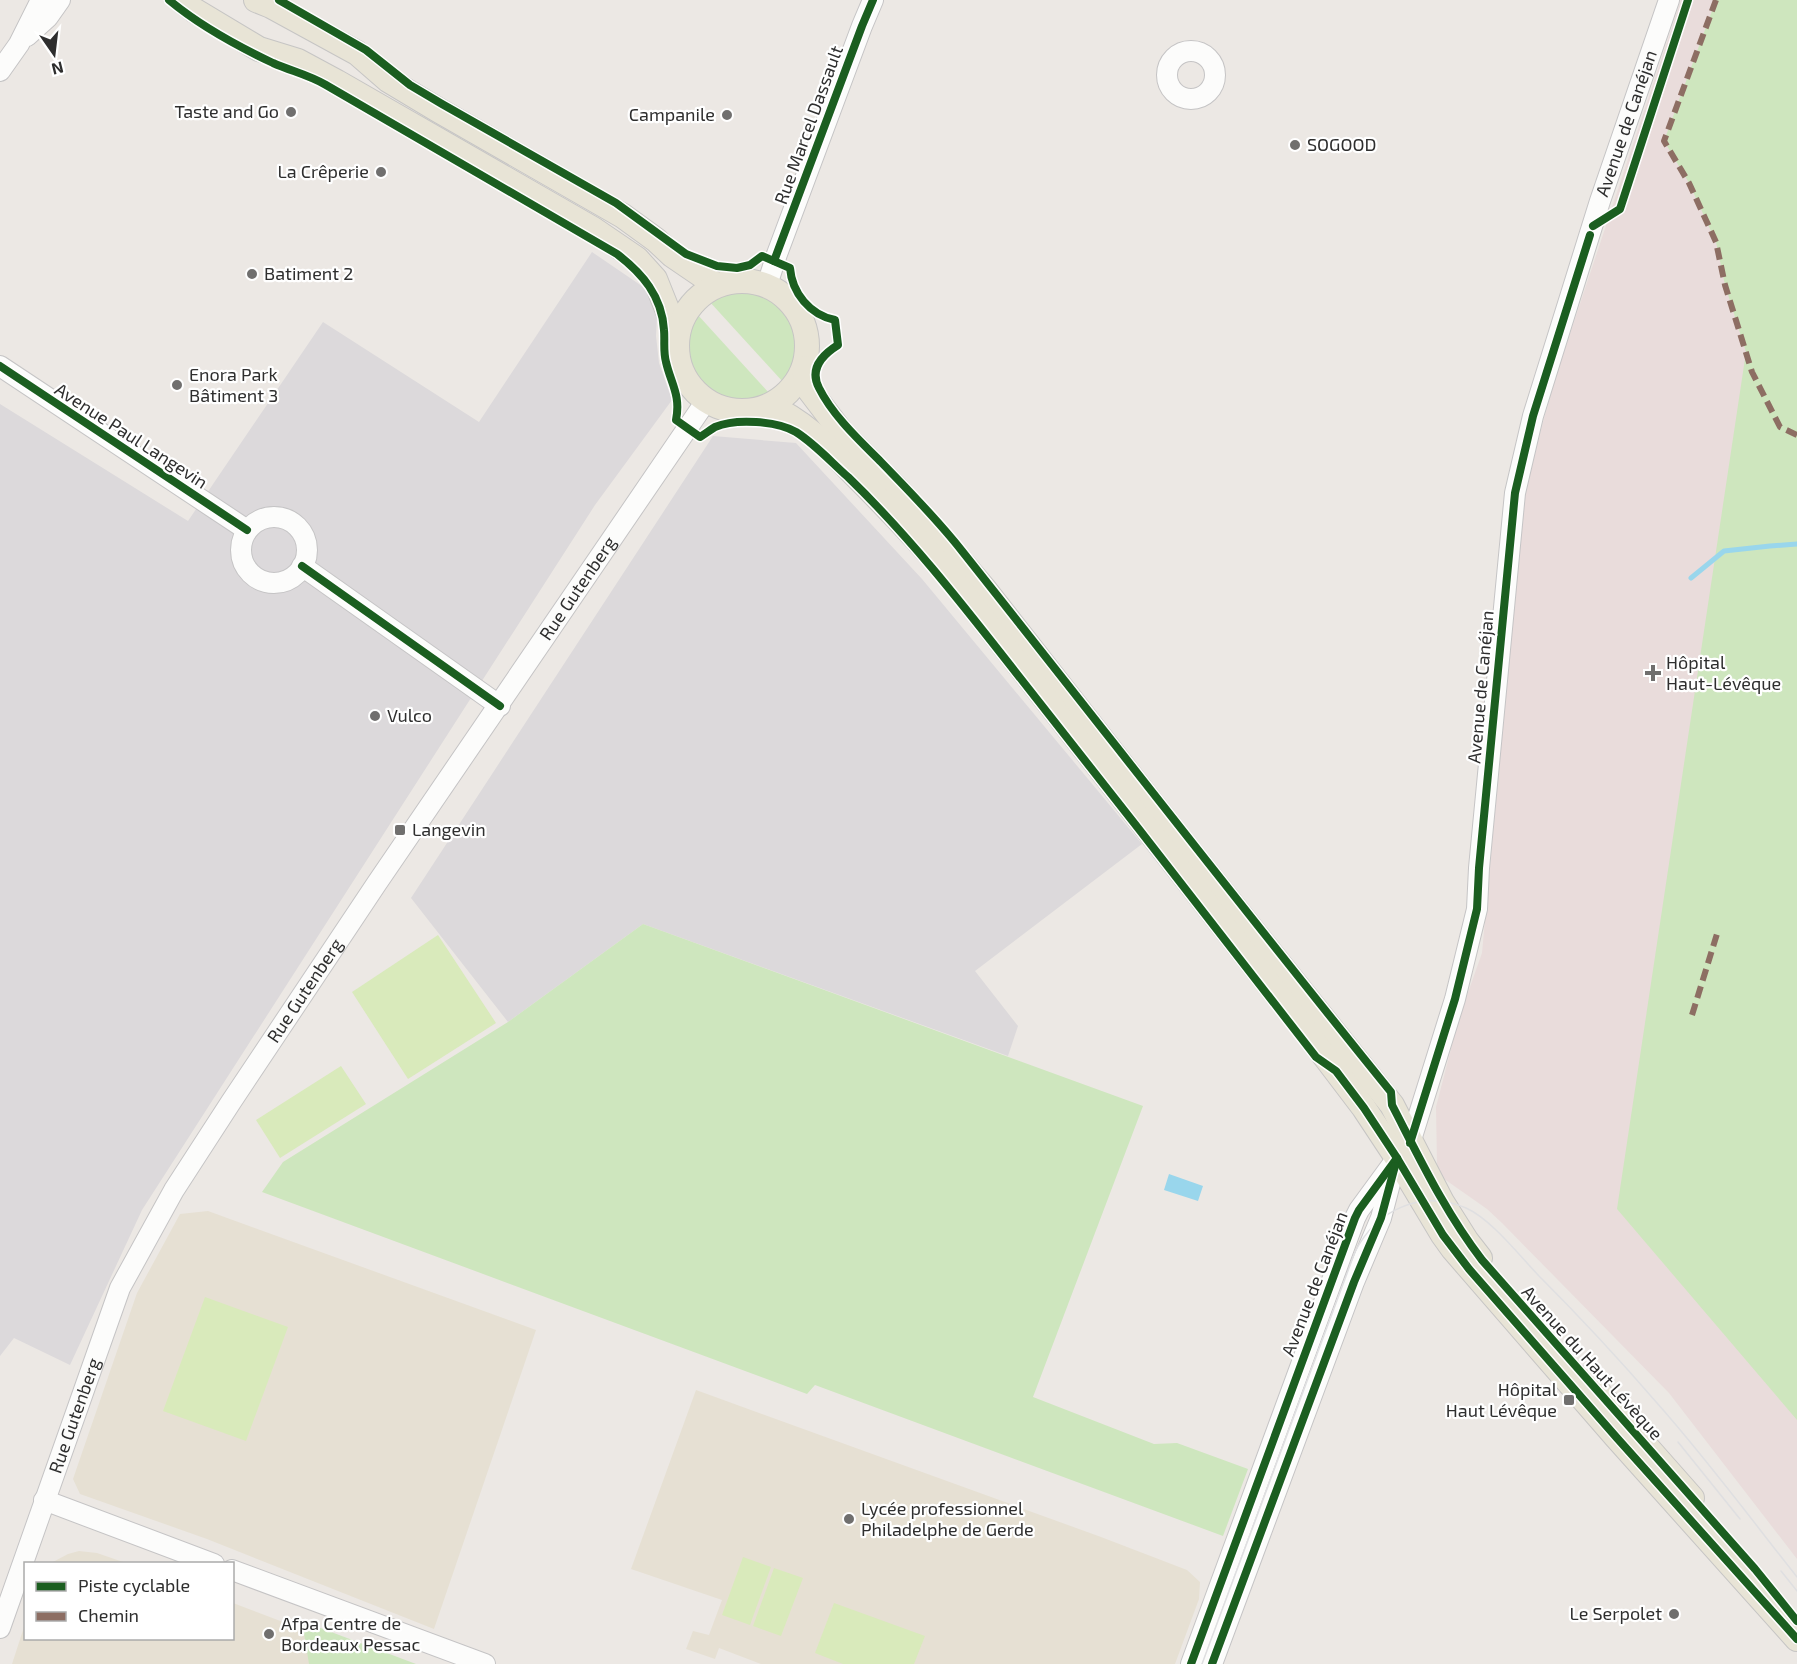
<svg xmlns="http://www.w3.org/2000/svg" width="1797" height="1664" font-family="'Exo 2',sans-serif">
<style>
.industrial{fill:#dcd9db}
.education{fill:#e6e0d3}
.medical{fill:#e9dcdb}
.green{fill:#cee6be}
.pitch{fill:#d9eabb}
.water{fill:#99d6ec}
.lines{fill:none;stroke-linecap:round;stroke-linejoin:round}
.stream{stroke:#99d6ec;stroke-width:5}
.minor-casing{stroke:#c5c4c5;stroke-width:22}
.major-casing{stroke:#c6c5c4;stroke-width:26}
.minor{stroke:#fcfcfb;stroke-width:20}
.major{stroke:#e8e4d6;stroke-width:24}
.tram{stroke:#dfdfe1;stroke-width:1.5}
.quiet{stroke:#8d6e63;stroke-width:6;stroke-dasharray:12 6;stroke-linecap:butt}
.cycleway-casing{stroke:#fff;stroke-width:11}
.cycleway{stroke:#1b5e20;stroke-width:8}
.poi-dot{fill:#706f6e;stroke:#fff;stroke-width:2}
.labels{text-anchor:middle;stroke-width:4.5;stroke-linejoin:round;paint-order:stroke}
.poi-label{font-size:18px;fill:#2e2e2e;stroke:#fff;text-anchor:start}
.street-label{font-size:18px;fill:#2e2e2e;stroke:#fff}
</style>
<rect width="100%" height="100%" fill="#ece8e4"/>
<g class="industrial">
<polygon points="592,252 658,297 656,336 659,363 672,400 595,505 142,1210 70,1365 14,1338 0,1356 0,404 188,521 323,322 479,422"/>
<polygon points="713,436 796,443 922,579 1142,844 975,971 1018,1026 1008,1056 643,924 508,1022 411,898"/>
</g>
<g class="education">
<polygon points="208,1211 536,1330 434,1629 207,1539 80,1494 73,1479 137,1293 180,1214"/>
<polygon points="696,1390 1101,1537 1187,1570 1200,1582 1199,1599 1175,1664 761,1664 719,1648 715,1659 686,1649 693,1631 709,1635 722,1600 631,1569"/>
<polygon points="79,1551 97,1553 126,1563 51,1563 68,1554"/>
<polygon points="233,1603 304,1630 311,1664 12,1664 25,1624 26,1638 232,1638"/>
</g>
<polygon class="medical" points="1681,0 1797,0 1797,1559 1669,1393 1502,1223 1487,1209 1440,1176 1437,1164 1436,1107 1459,1018 1482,953 1525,490 1553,385"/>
<g class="green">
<polygon points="1716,0 1797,0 1797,1420 1617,1209 1746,352 1725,285 1716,242 1689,183 1664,141"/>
<path d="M735,290C785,290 815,340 783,382L709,301L720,294Z"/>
<path d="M697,314L769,393C755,398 742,402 727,398C693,388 674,342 697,314Z"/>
<polygon points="643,924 1143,1106 1033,1397 1154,1444 1177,1443 1248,1469 1223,1536 815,1385 807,1394 262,1192 283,1162 508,1022"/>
<polygon points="302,1621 416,1664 309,1664"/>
</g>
<g class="pitch">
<polygon points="438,935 496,1023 408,1079 352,992"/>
<polygon points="341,1066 366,1104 280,1158 256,1120"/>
<polygon points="205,1297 288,1327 246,1441 163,1411"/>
<polygon points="743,1557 771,1567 750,1625 722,1615"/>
<polygon points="774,1568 803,1578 781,1636 753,1626"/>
<polygon points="834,1603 925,1636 914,1664 843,1664 815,1653"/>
</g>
<polygon class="water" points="1169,1174 1203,1186 1198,1201 1164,1190"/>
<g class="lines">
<polyline class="stream" points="1691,578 1724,551 1770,546 1797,544"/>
<defs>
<g id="minor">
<polyline points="27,36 48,17 60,0"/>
<circle cx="1191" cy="75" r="24"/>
<polyline points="0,71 19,44 41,0"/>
<polyline points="767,285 777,254 862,26 873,0"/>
<polyline points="0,366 247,530"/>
<circle cx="274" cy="550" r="33"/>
<polyline points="302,566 500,706"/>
<polyline points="44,1500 214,1564"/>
<polyline points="232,1570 485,1664"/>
<path id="s1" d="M0,1628L120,1288L174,1190L231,1102L377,883L706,401"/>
<path id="s2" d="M1191,1664L1355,1218L1359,1210L1397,1158L1410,1143L1455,999L1477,909L1479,868L1515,493L1533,416L1600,201L1669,0"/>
<polyline points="1212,1664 1354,1282 1381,1218 1394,1168"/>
</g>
<g id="major">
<polyline points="181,0 194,10 259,49 298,61 337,82 593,229 637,259 655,279 677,334"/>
<polyline points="256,0 271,6 357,53 388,80 438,110 623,216 656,240 672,255 716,285"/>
<circle cx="742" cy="346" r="65"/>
<polyline points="804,368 807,387 842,433 894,486 940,537 985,590 1182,842 1392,1105 1442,1202 1466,1240 1480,1258"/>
<path d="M769,406C805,421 830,449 857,477C890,510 921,543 951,578L1298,1021L1364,1108L1397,1158L1443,1235L1453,1249L1617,1438L1797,1639"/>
<polyline points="1586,1378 1692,1498"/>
</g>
</defs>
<use href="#minor" class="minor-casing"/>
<use href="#major" class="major-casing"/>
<use href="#minor" class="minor"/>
<use href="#major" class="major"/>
<g class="tram">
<polyline points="1678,1442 1740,1519"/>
<polyline points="1781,1571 1797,1591"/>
<path d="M1202,1664L1355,1252C1376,1210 1421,1189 1466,1208C1491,1219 1519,1255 1539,1276C1580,1317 1619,1359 1657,1403C1706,1458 1751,1519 1797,1577"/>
</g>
<g class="quiet">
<polyline points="1716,0 1664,141 1689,183 1716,242 1725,285 1752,372 1780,427 1797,435"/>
<polyline points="1692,1015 1717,934"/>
</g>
<defs>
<g id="cycleway">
<path d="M169,0C200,26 237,46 273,63C291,71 309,75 326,85L617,254C642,273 662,296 664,330C665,340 663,351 666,362C671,384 681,395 676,420L700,437C705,434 710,430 715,427C736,418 777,421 796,432C815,444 831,462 848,477C908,535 959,600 1010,665C1113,795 1214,926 1316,1057L1336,1071L1364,1108L1397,1158L1443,1235L1469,1269L1617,1438L1797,1639"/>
<path d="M279,0L366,50L410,85L442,104L616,203L686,254L717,266L737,268L750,265L762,256L790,268C792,293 810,315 835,320L838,345C822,355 809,369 819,388C833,416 859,440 881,462C909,491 937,519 962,551C1105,731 1246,913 1391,1092L1392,1105C1420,1159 1445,1212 1482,1260L1755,1569L1797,1621"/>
<polyline points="1593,226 1620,209 1688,0"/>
<polyline points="774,261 862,26 873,0"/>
<polyline points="0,366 247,530"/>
<polyline points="302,566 500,706"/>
<polyline points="1410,1143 1455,999 1477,909 1479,868 1515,493 1533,416 1590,235"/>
<polyline points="1191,1664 1355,1218 1359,1210 1397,1158"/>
<polyline points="1212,1664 1354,1282 1381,1218 1395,1166"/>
</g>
</defs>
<use href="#cycleway" class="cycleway-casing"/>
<use href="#cycleway" class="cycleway"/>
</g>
<g class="poi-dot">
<circle cx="291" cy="112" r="6"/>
<circle cx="727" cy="115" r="6"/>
<circle cx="1295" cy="145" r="6"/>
<circle cx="381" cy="172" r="6"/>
<circle cx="252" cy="274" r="6"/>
<circle cx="177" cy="385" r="6"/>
<path d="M1650 664h6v6h6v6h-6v6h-6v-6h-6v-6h6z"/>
<circle cx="375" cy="716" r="6"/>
<rect x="394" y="824" width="12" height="12" rx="3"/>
<rect x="1563" y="1394" width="12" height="12" rx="3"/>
<circle cx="849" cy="1519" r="6"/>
<circle cx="1674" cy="1614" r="6"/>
<circle cx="269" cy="1634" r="6"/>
</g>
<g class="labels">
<g class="poi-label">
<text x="279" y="118" text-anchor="end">Taste and Go</text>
<text x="715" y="121" text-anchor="end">Campanile</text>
<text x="1307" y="151">SOGOOD</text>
<text x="369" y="178" text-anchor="end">La Crêperie</text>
<text x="264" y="280">Batiment 2</text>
<text x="189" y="381">Enora Park<tspan x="189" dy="21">Bâtiment 3</tspan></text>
<text x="1666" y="669">Hôpital<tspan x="1666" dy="21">Haut-Lévêque</tspan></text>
<text x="387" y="722">Vulco</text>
<text x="412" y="836">Langevin</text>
<text x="1557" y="1396" text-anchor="end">Hôpital<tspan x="1557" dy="21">Haut Lévêque</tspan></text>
<text x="861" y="1515">Lycée professionnel<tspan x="861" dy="21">Philadelphe de Gerde</tspan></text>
<text x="1662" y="1620" text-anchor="end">Le Serpolet</text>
<text x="281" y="1630">Afpa Centre de<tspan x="281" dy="21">Bordeaux Pessac</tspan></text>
</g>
<g class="street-label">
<text dy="6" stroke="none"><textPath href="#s2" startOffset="1616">Avenue de Canéjan</textPath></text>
<text transform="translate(809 125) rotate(-70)" y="6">Rue Marcel Dassault</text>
<text transform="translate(131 436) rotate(33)" y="6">Avenue Paul Langevin</text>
<text dy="6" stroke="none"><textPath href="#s1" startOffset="1197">Rue Gutenberg</textPath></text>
<text transform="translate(1481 687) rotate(-85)" y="6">Avenue de Canéjan</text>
<text dy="6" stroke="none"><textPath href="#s1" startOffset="711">Rue Gutenberg</textPath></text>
<text transform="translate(1315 1284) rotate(-69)" y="6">Avenue de Canéjan</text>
<text transform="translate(1592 1363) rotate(48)" y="6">Avenue du Haut Lévèque</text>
<text dy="6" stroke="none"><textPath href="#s1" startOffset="225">Rue Gutenberg</textPath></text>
</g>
</g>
<rect x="24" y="1562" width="210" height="78" fill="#ffffff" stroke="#ababab" stroke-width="1.5"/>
<rect x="36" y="1582" width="30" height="9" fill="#1b5e20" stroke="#ababab" stroke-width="1.5"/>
<text x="78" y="1592" font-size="18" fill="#2e2e2e">Piste cyclable</text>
<rect x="36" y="1612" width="30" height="9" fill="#8d6e63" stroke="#ababab" stroke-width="1.5"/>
<text x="78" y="1622" font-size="18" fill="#2e2e2e">Chemin</text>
<g transform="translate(54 54) rotate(166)" stroke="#ffffff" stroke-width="4.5" paint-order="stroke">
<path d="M0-4.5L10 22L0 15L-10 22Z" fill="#2e2e2e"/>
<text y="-9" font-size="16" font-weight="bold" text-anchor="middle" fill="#2e2e2e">N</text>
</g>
</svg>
